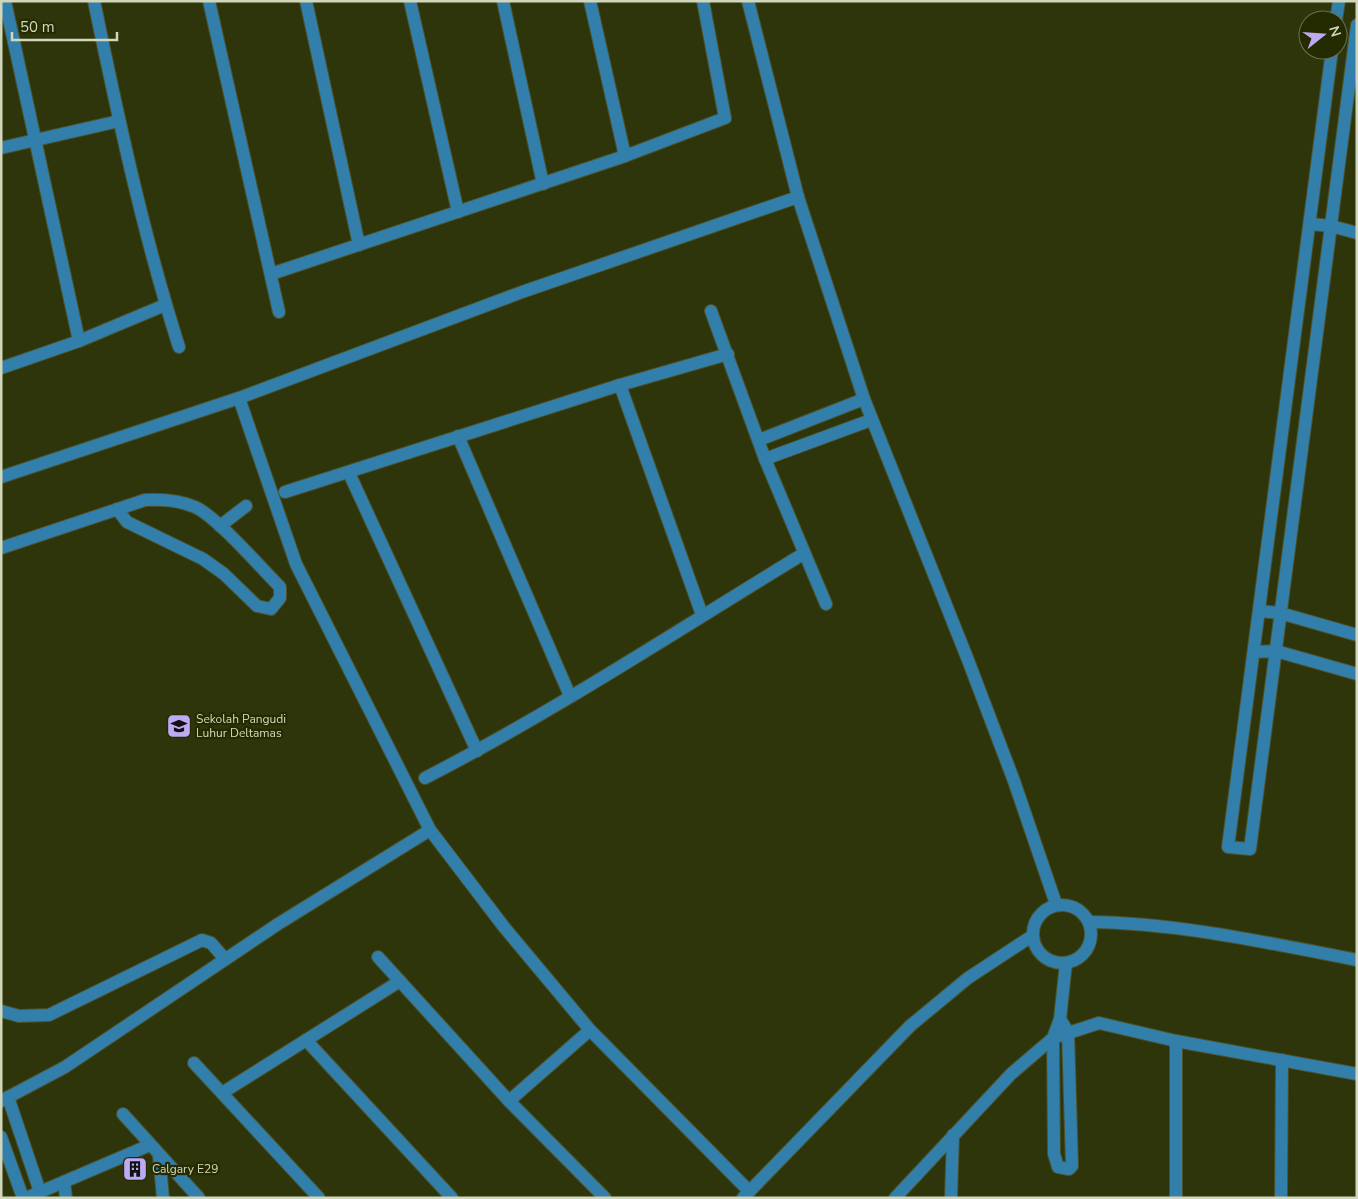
<svg xmlns="http://www.w3.org/2000/svg" width="1358" height="1199" font-family="'Nunito Sans',sans-serif">
<style>
.lines{fill:none;stroke-linecap:round;stroke-linejoin:round}
.minor-casing{stroke:#4c522b;stroke-width:14}
.minor{stroke:#317faa;stroke-width:12}
.labels{text-anchor:middle;stroke-width:4.5;stroke-linejoin:round;paint-order:stroke}
.poi-label{font-size:12px;fill:#d2d7bb;stroke:#252b01;text-anchor:start}
</style>
<rect width="100%" height="100%" fill="#2f350b"/>
<g class="lines">
<defs>
<g id="minor">
<polyline points="5,1 79,341"/>
<path d="M94,1C118,117 143,234 179,347"/>
<polyline points="209,1 279,312"/>
<polyline points="306,1 359,245"/>
<polyline points="410,1 458,212"/>
<polyline points="503,1 543,184"/>
<polyline points="590,1 625,156"/>
<polyline points="748,1 798,197 864,399 968,660 1014,781 1056,904"/>
<polyline points="1336,20 1339,1"/>
<polyline points="1332,50 1228,847 1250,849 1357,25"/>
<polyline points="1,148 119,121"/>
<polyline points="1310,224 1331,226 1357,233"/>
<polyline points="271,274 625,156 725,118 703,1"/>
<polyline points="711,311 765,459 826,604"/>
<polyline points="1,368 79,341 165,305"/>
<polyline points="620,385 702,615"/>
<polyline points="239,398 296,564 430,830 504,927 590,1030 749,1191"/>
<polyline points="458,436 570,696"/>
<polyline points="759,440 864,399"/>
<polyline points="765,459 871,420"/>
<polyline points="349,473 477,751"/>
<polyline points="1,477 239,398 522,292 798,197"/>
<polyline points="285,492 620,385 728,354"/>
<polyline points="220,526 246,506"/>
<path d="M1,548L145,500C163,499 179,500 195,507C216,516 262,569 280,587V598L271,609L257,606L224,574L203,559L127,522L117,509"/>
<polyline points="1259,611 1280,613 1357,635"/>
<polyline points="1254,652 1276,651 1357,674"/>
<path d="M425,778C555,711 678,630 803,554"/>
<circle cx="1062" cy="934" r="29"/>
<path d="M1089,922C1180,923 1268,943 1357,960"/>
<polyline points="378,957 509,1101 605,1198"/>
<polyline points="1,1011 19,1016 49,1015 202,940 211,943 225,959"/>
<polyline points="1060,1019 1068,1032 1072,1166 1069,1169 1058,1167 1054,1154 1053,1038 1060,1019 1066,963"/>
<polyline points="306,1040 452,1198"/>
<polyline points="194,1063 319,1198"/>
<polyline points="222,1093 400,981"/>
<polyline points="8,1097 40,1192"/>
<polyline points="1,1101 65,1067 278,924 430,830"/>
<polyline points="509,1101 590,1030"/>
<polyline points="123,1114 199,1198"/>
<polyline points="1,1137 23,1198"/>
<polyline points="159,1155 163,1198"/>
<polyline points="64,1182 66,1198"/>
<polyline points="26,1198 150,1145"/>
<polyline points="743,1198 910,1026 968,978 1032,936"/>
<polyline points="895,1198 1011,1074 1053,1038 1099,1023 1176,1041 1357,1074"/>
<polyline points="951,1198 953,1135"/>
<polyline points="1176,1198 1176,1041"/>
<polyline points="1281,1198 1282,1060"/>
</g>
</defs>
<use href="#minor" class="minor-casing"/>
<use href="#minor" class="minor"/>
</g>
<defs>
<symbol id="school-square" viewBox="-11 -11 22 22"><rect x="-9" y="-9" width="18" height="18" rx="4" fill="#bea9f4" stroke="#252b01"/><path d="M0-5L7-2L0 1L-7-2ZM-4 1L0 2.5L4 1V4Q0 6-4 4Z" fill="#111"/></symbol>
<symbol id="building-square" viewBox="-11 -11 22 22"><rect x="-9" y="-9" width="18" height="18" rx="4" fill="#bea9f4" stroke="#252b01"/><path d="M-4-6H4V6H1V3H-1V6H-4ZM-2.5-4.3h1.7v1.8h-1.7ZM.8-4.3h1.7v1.8H.8ZM-2.5-1h1.7V.8h-1.7ZM.8-1h1.7V.8H.8Z" fill="#111"/></symbol>
</defs>
<g fill-rule="evenodd">
<use href="#school-square" x="165" y="712" width="28" height="28"/>
<use href="#building-square" x="121" y="1155" width="28" height="28"/>
</g>
<g class="labels">
<g class="poi-label">
<text x="196" y="723">Sekolah Pangudi<tspan x="196" dy="14">Luhur Deltamas</tspan></text>
<text x="152" y="1173">Calgary E29</text>
</g>
</g>
<rect width="1358" height="1199" fill="none" stroke="#d2d7bb" stroke-width="5"/>
<g transform="translate(1323 35) rotate(73)"><circle r="24" fill="#252b01" stroke="#6a704b"/>
<path d="M0-4L9 19L0 12L-9 19Z" fill="#bea9f4"/>
<text y="-8" font-size="14" font-weight="bold" text-anchor="middle" fill="#d2d7bb">N</text>
</g>
<path d="M12 32v8h105v-8" fill="none" stroke="#d2d7bb" stroke-width="2.5"/>
<text x="20" y="32" font-size="15" fill="#d2d7bb" stroke="#252b01" stroke-width="4" paint-order="stroke">50 m</text>
</svg>
